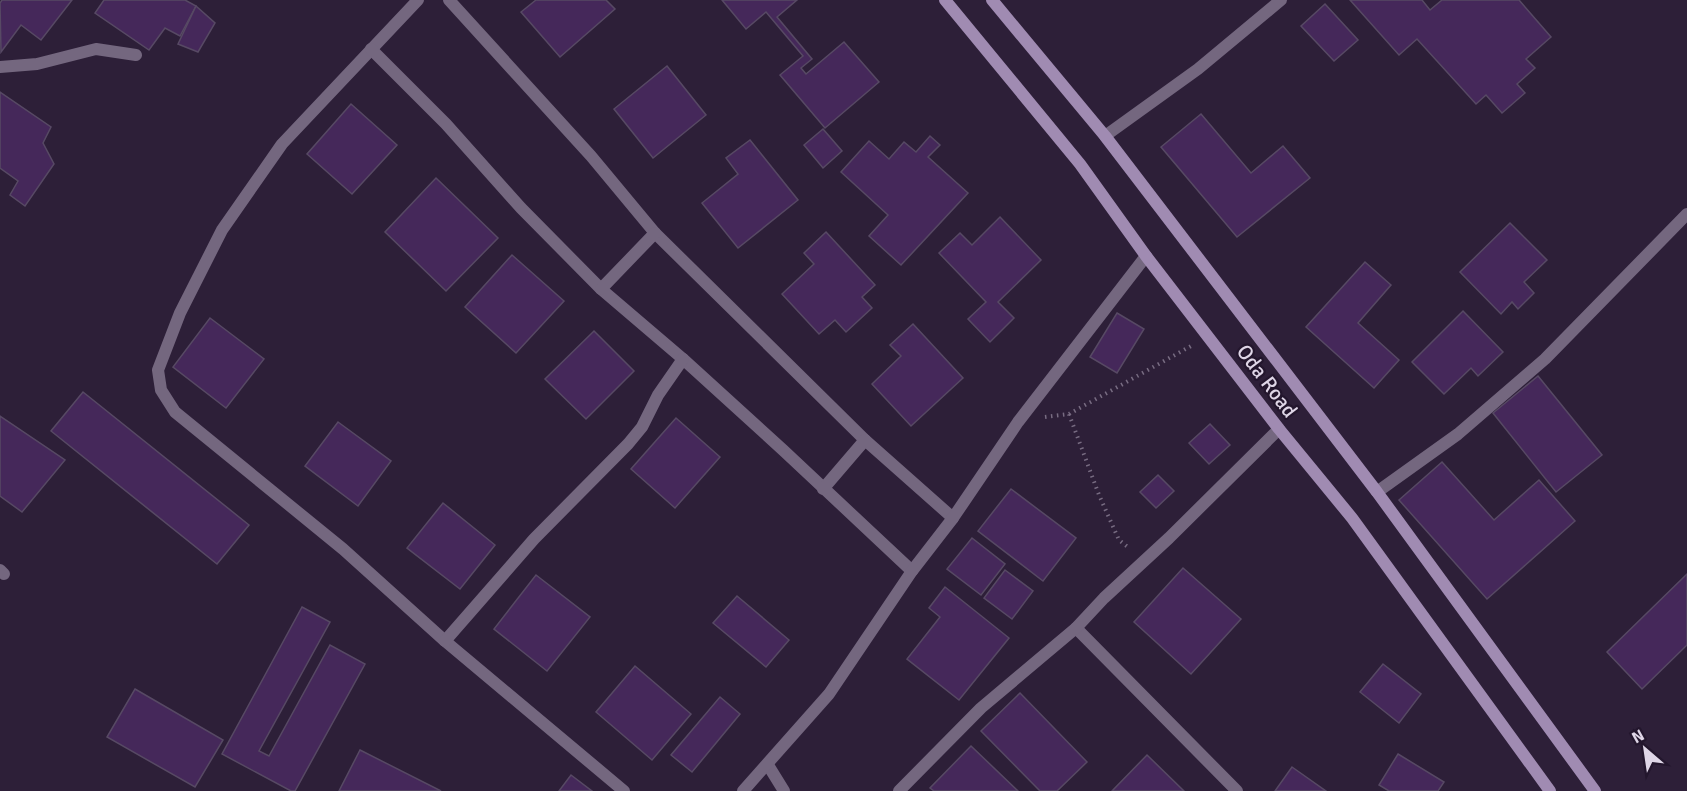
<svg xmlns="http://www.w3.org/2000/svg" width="1687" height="791" font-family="Signika,sans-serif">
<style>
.building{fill:#45285a;stroke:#574964;stroke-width:1.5}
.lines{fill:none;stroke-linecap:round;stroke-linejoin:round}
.path{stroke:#786c82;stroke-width:4;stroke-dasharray:1.5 4.5;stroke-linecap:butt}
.street{stroke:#74677f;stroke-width:12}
.secondary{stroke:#a08bb2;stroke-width:12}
.labels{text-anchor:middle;stroke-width:4.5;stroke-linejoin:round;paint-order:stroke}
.street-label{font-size:21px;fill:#dfd6e7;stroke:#23162d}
</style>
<rect width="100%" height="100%" fill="#2d1f38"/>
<g class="building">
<polygon points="2,0 72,0 41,40 21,25 1,52 0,3"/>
<polygon points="104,0 185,0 196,6 180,36 165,28 149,50 95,13"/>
<polygon points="536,0 606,0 615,9 560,57 521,12"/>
<polygon points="722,0 797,0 777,17 812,59 801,68 806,74 844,42 879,82 825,128 780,75 803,56 766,12 746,29"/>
<polygon points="1350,0 1422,0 1430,10 1442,0 1519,0 1551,37 1526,59 1535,68 1517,84 1525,93 1502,113 1486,95 1476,104 1417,39 1399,55"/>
<polygon points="1325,4 1358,40 1334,61 1301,26"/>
<polygon points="196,6 215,23 198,52 178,44"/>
<polygon points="667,66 706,115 653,158 614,109"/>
<polygon points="0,92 51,127 43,143 54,164 25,206 10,195 18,181 0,168"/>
<polygon points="351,104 397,145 352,194 307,154"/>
<polygon points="1201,114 1251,173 1283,146 1310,178 1237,237 1161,147"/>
<polygon points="823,129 842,151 823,168 804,145"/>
<polygon points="930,136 940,145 928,157 968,193 901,265 869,236 888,215 841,172 869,141 889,159 904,142 916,152"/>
<polygon points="750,140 798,200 738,248 702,203 738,174 726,158"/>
<polygon points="436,178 498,238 446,291 385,232"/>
<polygon points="1000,217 1041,260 998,302 1014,318 990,342 968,319 986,302 939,253 960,233 972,245"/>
<polygon points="1510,223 1547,260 1524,282 1534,293 1518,309 1512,302 1501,314 1460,272"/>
<polygon points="826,232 875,285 862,297 872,308 846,332 835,320 819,334 782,294 814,264 804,253"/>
<polygon points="512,255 564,301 516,353 465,307"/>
<polygon points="1365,262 1391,285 1358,323 1399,360 1374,388 1306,327"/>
<polygon points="1463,311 1503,352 1478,376 1471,368 1444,394 1412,362"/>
<polygon points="1117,313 1144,329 1117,373 1090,357"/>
<polygon points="210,318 264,359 226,408 173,367"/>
<polygon points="913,324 963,378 911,426 872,384 901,356 890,345"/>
<polygon points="594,331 634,371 586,419 545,379"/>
<polygon points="1538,376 1602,455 1556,492 1493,413"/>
<polygon points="83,392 249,525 217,564 51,431"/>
<polygon points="0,416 65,460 22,512 0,496"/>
<polygon points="676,418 720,457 675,508 631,469"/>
<polygon points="338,422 391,461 358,506 305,466"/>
<polygon points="1210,424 1230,445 1209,464 1189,443"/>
<polygon points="1442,462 1494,520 1539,480 1575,521 1487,599 1399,500"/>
<polygon points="1158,475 1174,491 1156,508 1140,492"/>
<polygon points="1011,489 1076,538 1043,581 978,531"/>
<polygon points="443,503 495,545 460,589 407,548"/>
<polygon points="972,538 1005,564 981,595 947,569"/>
<polygon points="1183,568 1241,619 1191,674 1134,622"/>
<polygon points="1005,570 1033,591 1012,619 984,598"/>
<polygon points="1687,574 1687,645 1642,689 1607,652"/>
<polygon points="536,575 590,617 547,671 494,629"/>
<polygon points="945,587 1009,638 959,700 907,659 940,617 929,608"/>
<polygon points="737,596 789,640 766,667 713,623"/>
<polygon points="302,607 330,622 259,751 269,756 330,645 365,664 295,791 291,791 222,754"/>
<polygon points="1383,664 1421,694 1399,723 1360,692"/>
<polygon points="635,666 691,714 652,760 596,712"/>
<polygon points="135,689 223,740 195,787 107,737"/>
<polygon points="1020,693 1087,762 1057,791 1040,791 981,731"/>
<polygon points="720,697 740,714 692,772 671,755"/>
<polygon points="971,746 1018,791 934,791 930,788"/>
<polygon points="360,750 441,791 339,791"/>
<polygon points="1398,754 1444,782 1438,791 1389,791 1379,785"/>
<polygon points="1147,755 1184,791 1112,791"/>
<polygon points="1292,767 1326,791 1275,791"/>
<polygon points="571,775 592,791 559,791"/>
</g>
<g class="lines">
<g class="path">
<polyline points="1069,414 1099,495 1119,540 1129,548"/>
<polyline points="1045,417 1069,414 1191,346"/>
</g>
<g class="street">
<polyline points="418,0 282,144 222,230 180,313 158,370 161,390 175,412 343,549 445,641 624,791"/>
<polyline points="449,0 591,156 655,233 865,440 953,518"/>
<polyline points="371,49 446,124 521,208 601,289 683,359 783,450 912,571"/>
<polyline points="0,67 37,64 96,49 136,55"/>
<polyline points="1105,136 1198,69 1281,0"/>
<polyline points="601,289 655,233"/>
<polyline points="823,489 865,440"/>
<polyline points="1377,492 1458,434 1545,359 1687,214"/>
<polyline points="0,570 4,574"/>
<polyline points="1076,628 1237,791"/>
<polyline points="445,641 534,539 628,444 642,427 658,395 683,359"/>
<polyline points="768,765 784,791"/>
<polyline points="743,791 829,694 912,571 953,518 1018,422 1146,256"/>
<polyline points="899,791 981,708 1076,628 1104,598 1169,538 1279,429"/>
</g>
<g class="secondary">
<polyline points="945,0 1080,164 1146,256 1279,429 1352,518 1550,791"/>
<polyline points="992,0 1105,136 1377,492 1595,791"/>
</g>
</g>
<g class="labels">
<g class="street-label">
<text transform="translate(1267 381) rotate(53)" y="7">Oda Road</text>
</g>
</g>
<g transform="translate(1645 749) rotate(331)" stroke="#23162d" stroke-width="4.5" paint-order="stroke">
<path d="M0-4.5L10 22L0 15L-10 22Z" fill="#dfd6e7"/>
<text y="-9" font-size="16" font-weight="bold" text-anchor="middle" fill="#dfd6e7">N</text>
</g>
</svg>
